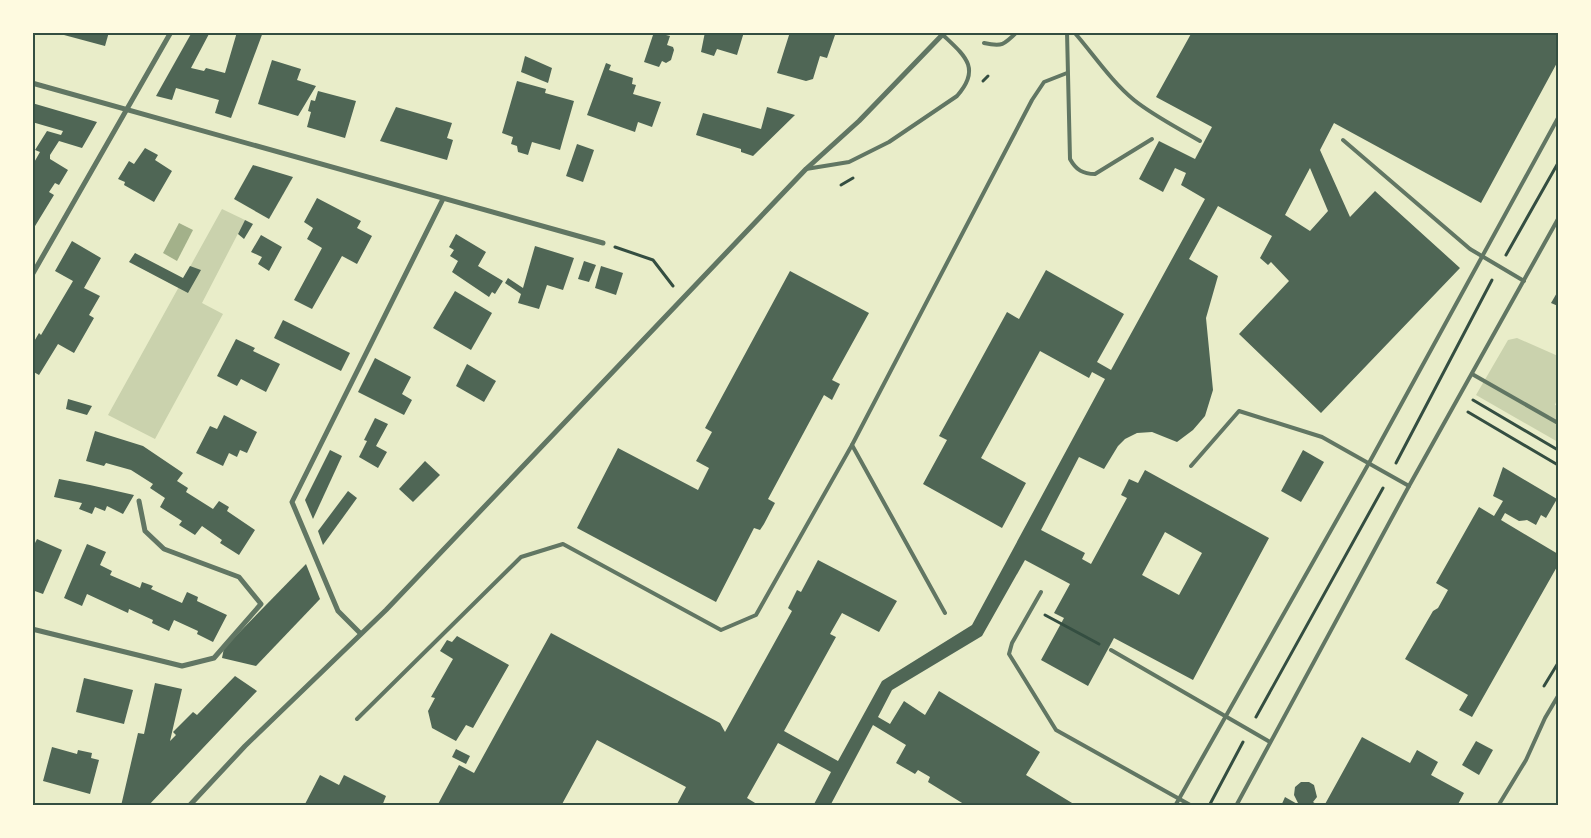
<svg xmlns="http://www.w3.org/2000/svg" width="1591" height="838" font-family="Lato,sans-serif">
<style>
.green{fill:#cad2ad}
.water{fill:#a3b18a}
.building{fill:#4f6655;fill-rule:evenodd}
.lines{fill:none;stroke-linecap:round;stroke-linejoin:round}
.path{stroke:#344e41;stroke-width:3}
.service{stroke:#617663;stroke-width:4}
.minor{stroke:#617663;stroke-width:5}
.neatline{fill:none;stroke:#344e41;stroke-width:2}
</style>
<rect width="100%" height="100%" fill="#e9edc9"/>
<g class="green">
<polygon points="222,209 245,220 202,303 223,314 155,439 108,415"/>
<polygon points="1517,338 1558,356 1558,396 1555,405 1558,406 1558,442 1476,395 1508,340"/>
</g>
<polygon class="water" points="179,223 193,230 177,261 163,253"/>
<g class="building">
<polygon points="65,32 109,32 105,46 64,35"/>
<polygon points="192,32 210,32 191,68 204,71 206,68 225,73 237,32 263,32 231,118 215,113 219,100 176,88 172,100 156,96"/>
<polygon points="654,32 670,36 667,45 673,47 674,50 671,60 666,63 662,61 659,67 644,62"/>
<polygon points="705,32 744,32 737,55 717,49 714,56 701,52"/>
<polygon points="790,32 827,32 835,35 827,58 820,56 813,79 806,81 777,73"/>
<path d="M1192,32H1558V61L1481,203L1334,123L1320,150L1350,217L1375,191L1460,268L1321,413L1239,334L1289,281L1271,262L1268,265L1260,258L1272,236L1218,206L1189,259L1218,276L1206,318L1213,390L1205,416L1193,430L1177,442L1152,432L1137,433L1125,439L1118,446L1104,469L1079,457L1041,530L1085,553L1082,559L1091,564L1127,498L1121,495L1129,479L1138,483L1145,470L1269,538L1193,680L1114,638L1088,686L1041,660L1064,618L1054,613L1070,584L1025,560L982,636L892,690L878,717L890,724L904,701L925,715L939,691L1040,752L1026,775L1077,806H967L928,782L930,777L918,770L915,774L896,763L906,745L873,725L830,806H813L831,772L778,743L747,798L760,806H676L686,787L597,740L561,806H437L459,765L474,773L551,633L720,723L725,732L792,611L788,608L797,590L801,592L818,560L897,601L879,632L842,613L830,634L836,637L784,731L838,761L882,681L972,625L1105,379L1092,372L1089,378L1040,351L981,458L1026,483L1002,528L923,484L947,440L939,436L1007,312L1019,319L1046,270L1124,314L1097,362L1111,370L1205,199L1181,185L1186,173L1175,168L1163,192L1139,179L1159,141L1195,159L1212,127L1156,97ZM1310,168L1328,211L1310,231L1285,215ZM1165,532L1202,553L1179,595L1142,575Z"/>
<polygon points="525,56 552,68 548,83 521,72"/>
<polygon points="272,60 301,69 297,80 316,86 298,116 258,104"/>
<polygon points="606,63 611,65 609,70 633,78 632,84 636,85 633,94 661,102 652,127 638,122 635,132 587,115"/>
<polygon points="517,81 546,89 545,93 574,101 560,150 532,142 528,155 518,152 517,146 511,144 513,137 502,133"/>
<polygon points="318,91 356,101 345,138 307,127 311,112 308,111 311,100 315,101"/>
<polygon points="32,103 97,122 82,148 59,141 50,155 50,159 68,170 59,185 55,183 49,192 54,195 32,231 32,166 40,152 35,150 47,131 61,135 63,131 32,122"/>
<polygon points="396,107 452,123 447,138 453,140 447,160 380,141"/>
<polygon points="767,107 795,115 753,156 741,152 741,149 696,135 703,113 761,129"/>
<polygon points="577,144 594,150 583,182 566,176"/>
<polygon points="145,148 158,155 155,160 172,171 154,202 124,185 125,182 118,179 129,161 134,164"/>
<polygon points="253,165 293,177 269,219 234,199"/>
<polygon points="317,198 361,221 357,228 372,236 357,264 342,256 312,309 294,300 322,248 307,239 313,228 304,222"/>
<polygon points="245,220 253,224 244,239 238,234"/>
<polygon points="456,234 486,252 478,266 503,281 495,294 492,292 489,297 452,272 458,261 450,256 454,250 449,247"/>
<polygon points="261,235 282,247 269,271 258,264 262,257 251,252"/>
<polygon points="72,241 101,258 84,288 100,296 89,315 94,318 74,353 58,344 39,375 32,371 32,345 39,333 41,335 73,281 55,271"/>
<polygon points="535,246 574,258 563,290 547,285 539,309 518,303 521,294 505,283 508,278 523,288"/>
<polygon points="135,253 183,278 190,266 201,270 188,293 129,262"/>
<polygon points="584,261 596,265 589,282 578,279"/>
<polygon points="601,266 623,273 616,295 595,288"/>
<polygon points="790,271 869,313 832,380 840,384 832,400 824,395 768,499 775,503 764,524 760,530 754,528 716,602 577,528 618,448 698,490 709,468 696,461 712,432 705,428"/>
<polygon points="455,291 492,313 471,350 433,328"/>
<polygon points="1558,291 1558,306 1551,303"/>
<polygon points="283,320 350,353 341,371 274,338"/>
<polygon points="236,339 255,348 253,351 280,364 266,392 241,379 237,386 217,376"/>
<polygon points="375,358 411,377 402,394 412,400 404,415 358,392"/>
<polygon points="467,364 496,381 484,402 456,386"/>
<polygon points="68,399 92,406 87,415 66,409"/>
<polygon points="224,415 257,432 247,453 240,450 237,457 229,453 223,466 196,453 210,426 217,429"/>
<polygon points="375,418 388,424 376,446 387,452 378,468 359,457 367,441 364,440"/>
<polygon points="95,431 143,446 183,473 177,481 188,488 186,492 213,509 219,501 229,507 227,511 255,530 239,555 220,543 222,540 202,526 195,535 179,525 182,521 160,507 165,498 150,488 153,484 131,470 106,463 104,466 86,461"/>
<polygon points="330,450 342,456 313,519 305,500"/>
<polygon points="1303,450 1324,462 1301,502 1281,491"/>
<polygon points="425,461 440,475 413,502 399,489"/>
<polygon points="1503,467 1557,499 1546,518 1541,515 1536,525 1527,520 1519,521 1505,513 1501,520 1558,554 1558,565 1472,717 1459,710 1468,695 1405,659 1433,611 1438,608 1448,590 1436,583 1479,507 1494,516 1503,501 1493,496"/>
<polygon points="59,479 90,485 134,495 123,514 107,506 105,511 95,507 92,514 79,509 82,503 54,497"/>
<polygon points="348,491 357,498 323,545 318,531"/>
<polygon points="37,539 62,550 43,594 32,590 32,549"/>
<polygon points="87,544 106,552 100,565 112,571 110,575 140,588 142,582 153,586 151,589 182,603 187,592 198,597 197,601 227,615 213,642 197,634 198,631 174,620 169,631 152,623 153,620 129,609 128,613 87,594 82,606 64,598"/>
<polygon points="306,564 320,599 256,666 222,658 224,648"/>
<polygon points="457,636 509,665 473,728 466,725 456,741 432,728 428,711 435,698 431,697 453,659 440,651 447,640 452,642"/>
<polygon points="235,676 257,691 148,806 121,806 138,733 144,734 155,683 182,689 170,741 176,735 173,732 193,712 197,715"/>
<polygon points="84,678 133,690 124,724 76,712"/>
<polygon points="1362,737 1410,763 1417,750 1438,762 1431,775 1464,793 1457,806 1324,806"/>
<polygon points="1476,741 1493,750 1479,775 1462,765"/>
<polygon points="52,747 77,754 78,750 92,753 91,758 99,760 90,794 43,781"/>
<polygon points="456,749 470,756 466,764 452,757"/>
<polygon points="320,775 339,785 344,775 386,796 382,806 304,806"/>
<polygon points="1301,782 1309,782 1314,785 1317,797 1313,802 1319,806 1281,806 1285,797 1299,805 1294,795 1295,787"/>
</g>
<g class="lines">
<g class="path">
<polyline points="983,81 988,76"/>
<polyline points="841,185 853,178"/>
<polyline points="615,247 653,260 673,286"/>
<polyline points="1506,255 1558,163"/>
<polyline points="1473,400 1558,450"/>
<polyline points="1468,412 1558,465"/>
<polyline points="1396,463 1492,280"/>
<polyline points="1045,615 1099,644"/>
<polyline points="1544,686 1558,663"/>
<polyline points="1256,717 1383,488"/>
<polyline points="1209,806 1243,742"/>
</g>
<g class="service">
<path d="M1067,32L1070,159C1076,170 1083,174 1095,174L1152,139"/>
<path d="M1074,32C1094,55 1111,81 1134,100C1154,116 1178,128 1200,141"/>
<path d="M984,43C1002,47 1004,45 1017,32"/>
<polyline points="1343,140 1470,249 1524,281"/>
<path d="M806,169L849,162L889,142L957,96C982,68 964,55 943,35"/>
<polyline points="1472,374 1558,423"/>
<polyline points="852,445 945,613"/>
<polyline points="1191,466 1239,411 1322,437 1409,486"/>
<polyline points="1041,592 1012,643 1009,654 1056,730 1192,806"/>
<polyline points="1111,650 1270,742"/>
<polyline points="357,719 521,557 563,544 721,630 756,615 852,445 1032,100 1044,82 1067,73"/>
<polyline points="1175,806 1369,463 1558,118"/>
<polyline points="1236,806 1409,486 1558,219"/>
<polyline points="1498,806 1526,760 1545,718 1558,696"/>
</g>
<g class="minor">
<polyline points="32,83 603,243"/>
<polyline points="32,275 171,32"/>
<polyline points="32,629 182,666 214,658 261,604 239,577 164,549 145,531 139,501"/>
<polyline points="360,633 338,611 292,502 443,199"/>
<polyline points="189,806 245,746 386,610 806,169 859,121 945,32"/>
</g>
</g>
<rect width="1591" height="838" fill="none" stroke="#fefae0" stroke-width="68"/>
<rect x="34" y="34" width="1523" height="770" class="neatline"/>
</svg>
